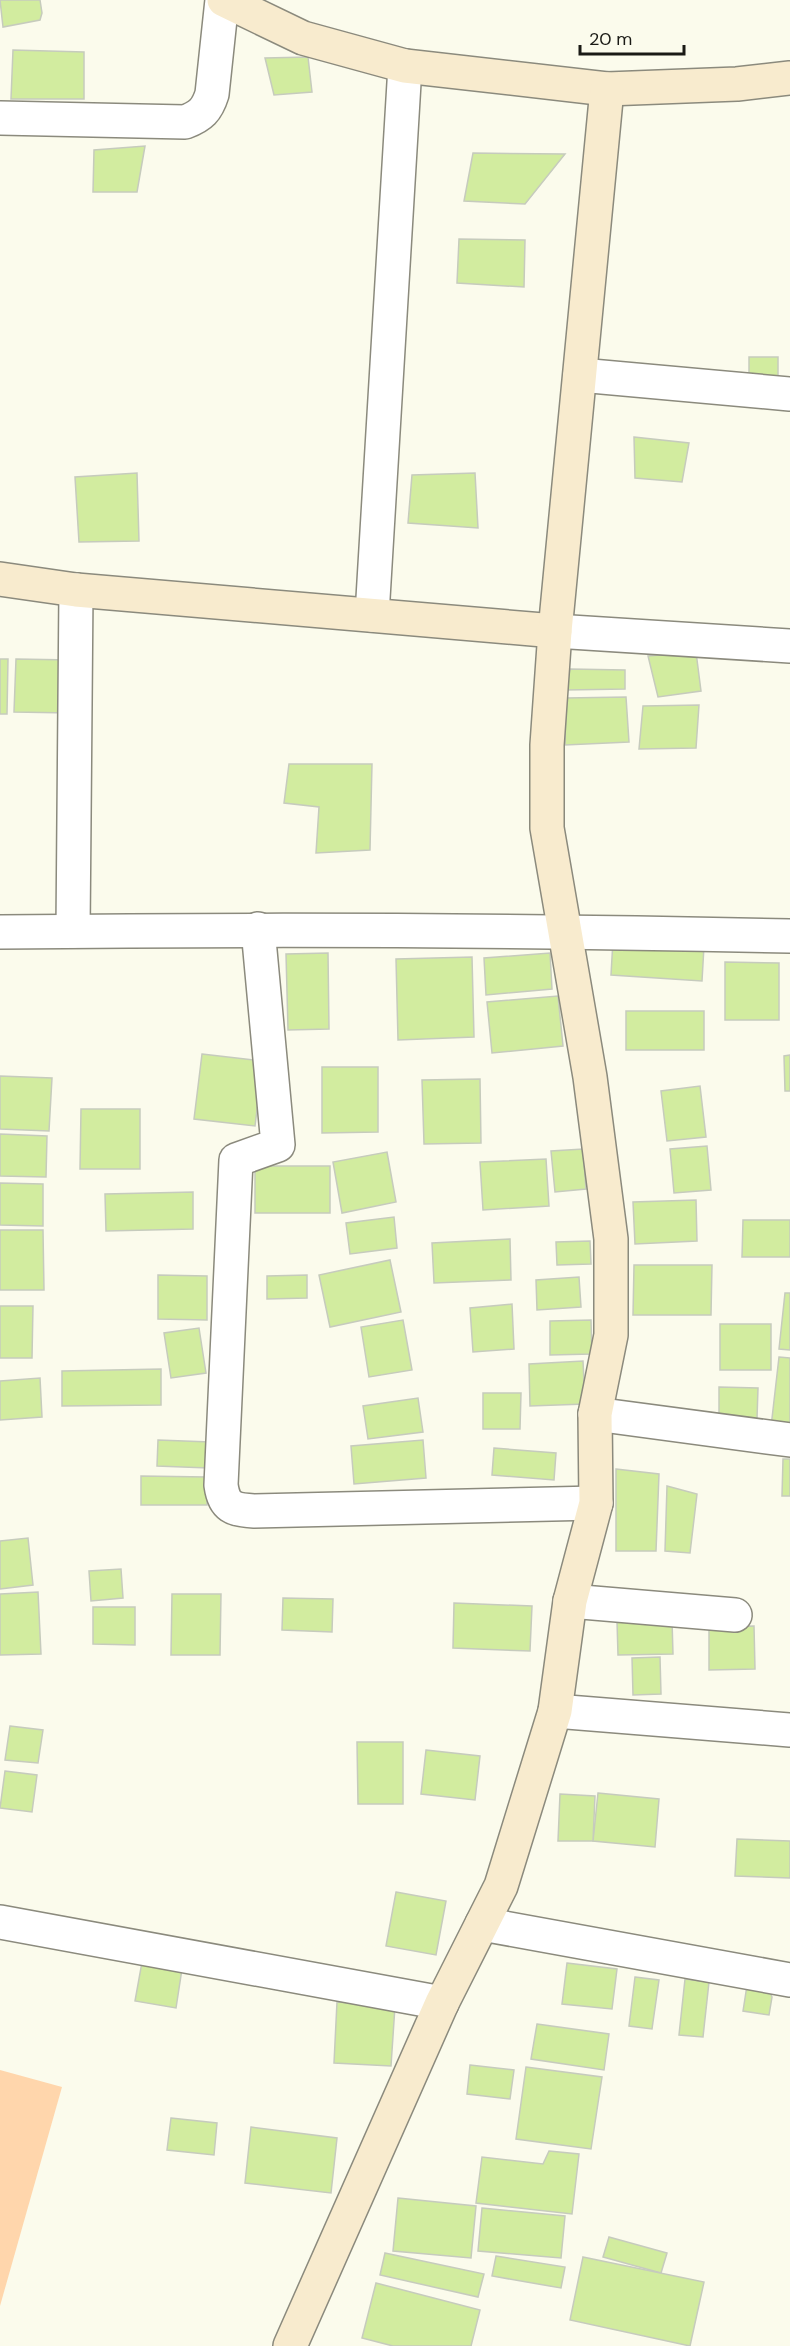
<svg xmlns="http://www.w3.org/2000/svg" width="790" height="2346" font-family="'DM Sans',sans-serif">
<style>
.green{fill:#ffd6ac}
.building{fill:#d2ec9f;stroke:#c6cbbd;stroke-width:1.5}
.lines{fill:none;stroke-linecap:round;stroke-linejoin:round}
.street-casing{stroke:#8b8a7d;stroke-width:36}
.secondary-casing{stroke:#8b8a7d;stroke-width:36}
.street{stroke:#fff;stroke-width:33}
.secondary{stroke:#f8ebce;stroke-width:33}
</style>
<rect width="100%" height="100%" fill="#fbfbec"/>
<polygon class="green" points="0,2070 62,2087 0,2306"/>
<g class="building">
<polygon points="0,0 40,0 42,13 40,20 3,27"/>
<polygon points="13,50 84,52 84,99 11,99"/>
<polygon points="308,57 312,92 274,95 265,58"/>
<polygon points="145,146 137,192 93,192 94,150"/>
<polygon points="473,153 565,154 525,204 464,201"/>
<polygon points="459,239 525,240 524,287 457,283"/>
<polygon points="749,357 778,357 778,381 749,376"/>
<polygon points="634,437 689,443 682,482 635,478"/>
<polygon points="137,473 139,541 79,542 75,477"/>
<polygon points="475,473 478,528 408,523 412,475"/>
<polygon points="696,652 701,691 658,697 648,656"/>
<polygon points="0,659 8,659 7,714 0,714"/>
<polygon points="16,659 71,660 70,713 14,712"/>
<polygon points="570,669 625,670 625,689 566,690"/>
<polygon points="626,697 629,742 565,745 566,698"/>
<polygon points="699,705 696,748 639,749 643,706"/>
<polygon points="289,764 372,764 370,850 316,853 319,807 284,803"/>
<polygon points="613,940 704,946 702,981 611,975"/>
<polygon points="328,953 329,1029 288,1030 286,954"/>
<polygon points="550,953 552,989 486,995 484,958"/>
<polygon points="472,957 474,1037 398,1040 396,959"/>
<polygon points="725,962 779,963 779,1020 725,1020"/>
<polygon points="558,996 563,1046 492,1053 487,1002"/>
<rect x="626" y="1011" width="78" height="39"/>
<polygon points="202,1054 263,1061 255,1126 194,1119"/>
<polygon points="790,1055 790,1091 785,1091 784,1056"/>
<polygon points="322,1067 378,1067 378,1132 322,1133"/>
<polygon points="0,1076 52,1078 49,1131 0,1129"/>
<polygon points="480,1079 481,1143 424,1144 422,1080"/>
<polygon points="700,1086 706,1137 667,1141 661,1091"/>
<polygon points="81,1109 140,1109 140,1169 80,1169"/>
<polygon points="0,1134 47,1136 46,1177 0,1176"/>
<polygon points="707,1146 711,1190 674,1193 670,1149"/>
<polygon points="583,1149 586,1189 555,1192 551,1151"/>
<polygon points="387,1152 396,1202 342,1213 333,1162"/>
<polygon points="546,1159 549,1206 483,1210 480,1162"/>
<rect x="255" y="1166" width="75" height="47"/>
<polygon points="0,1183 43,1184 43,1226 0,1225"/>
<polygon points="193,1192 193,1229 106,1231 105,1194"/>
<polygon points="696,1200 697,1241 635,1244 633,1202"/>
<polygon points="394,1217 397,1248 350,1254 346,1223"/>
<polygon points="743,1220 790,1220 790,1257 742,1257"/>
<polygon points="0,1230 43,1230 44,1290 0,1290"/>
<polygon points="510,1239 511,1280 434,1283 432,1243"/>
<polygon points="590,1241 591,1264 557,1265 556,1242"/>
<polygon points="390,1260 401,1312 330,1327 319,1275"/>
<polygon points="634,1265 712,1265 711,1315 633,1315"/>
<polygon points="158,1275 207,1276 207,1320 158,1319"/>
<polygon points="307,1275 307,1298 267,1299 267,1276"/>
<polygon points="579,1277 581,1307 537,1310 536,1280"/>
<polygon points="785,1293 790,1293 790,1350 779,1349"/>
<polygon points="512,1304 514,1349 473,1352 470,1308"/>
<polygon points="0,1306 33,1306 32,1358 0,1358"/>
<polygon points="403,1320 412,1370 369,1377 361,1327"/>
<polygon points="591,1320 592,1354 550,1355 550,1321"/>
<rect x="720" y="1324" width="51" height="46"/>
<polygon points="199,1328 206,1373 171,1378 164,1333"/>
<polygon points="779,1357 790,1358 790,1429 771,1427"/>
<polygon points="583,1361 585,1404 530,1406 529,1364"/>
<polygon points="161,1369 161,1405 62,1406 62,1371"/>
<polygon points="40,1378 42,1417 0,1420 0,1381"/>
<polygon points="719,1387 758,1388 757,1419 719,1418"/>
<polygon points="483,1393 521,1393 520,1429 483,1429"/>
<polygon points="418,1398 423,1432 368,1439 363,1406"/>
<polygon points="158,1440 210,1442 208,1468 157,1466"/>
<polygon points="423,1440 426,1478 354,1484 351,1446"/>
<polygon points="494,1448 556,1453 554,1480 492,1475"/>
<polygon points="783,1459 790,1459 790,1496 782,1496"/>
<polygon points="616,1469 659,1474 656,1551 616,1551"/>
<polygon points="141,1476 207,1477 207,1505 141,1505"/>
<polygon points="667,1486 697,1494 690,1553 665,1551"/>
<polygon points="28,1538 33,1585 0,1589 0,1541"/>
<polygon points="121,1569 123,1598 91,1601 89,1571"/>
<polygon points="38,1592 41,1654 0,1655 0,1594"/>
<polygon points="172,1594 221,1594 220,1655 171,1655"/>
<polygon points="283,1598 333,1599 332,1632 282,1630"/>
<polygon points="454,1603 532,1606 530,1651 453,1648"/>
<polygon points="93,1607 135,1607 135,1645 93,1644"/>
<polygon points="672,1620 673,1654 618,1655 617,1621"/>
<polygon points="754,1626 755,1669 709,1670 709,1627"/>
<polygon points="660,1657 661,1694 633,1695 632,1658"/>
<polygon points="10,1726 43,1730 38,1763 5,1760"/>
<polygon points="357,1742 403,1742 403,1804 358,1804"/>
<polygon points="426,1750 480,1756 475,1800 421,1794"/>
<polygon points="5,1771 37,1775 32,1812 0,1808"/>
<polygon points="598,1793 659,1799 655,1847 593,1841"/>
<polygon points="560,1794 595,1796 593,1841 558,1841"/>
<polygon points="737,1839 790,1841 790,1878 735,1876"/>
<polygon points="396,1892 446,1901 436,1955 386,1946"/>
<polygon points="142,1962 182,1969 176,2008 135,2001"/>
<polygon points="567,1963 617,1969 612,2009 562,2004"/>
<polygon points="635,1977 659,1980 652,2029 629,2026"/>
<polygon points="685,1979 709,1982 703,2037 679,2035"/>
<polygon points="748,1979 766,1982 772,1997 769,2015 743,2011"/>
<polygon points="337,2002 395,2006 391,2066 334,2063"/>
<polygon points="537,2024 609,2034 604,2070 531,2059"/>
<polygon points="470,2065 514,2070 510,2099 467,2094"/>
<polygon points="526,2067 602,2077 591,2149 516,2139"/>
<polygon points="171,2118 217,2123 214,2155 167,2150"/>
<polygon points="251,2127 337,2138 331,2193 245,2183"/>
<polygon points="549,2151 579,2154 572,2214 476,2203 482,2157 543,2164"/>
<polygon points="398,2198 476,2206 471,2258 393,2251"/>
<polygon points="482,2208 565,2216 561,2258 478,2251"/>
<polygon points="609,2237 667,2253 661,2273 603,2257"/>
<polygon points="385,2253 484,2274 478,2297 380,2275"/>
<polygon points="496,2256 565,2267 561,2288 492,2276"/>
<polygon points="583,2257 704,2282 690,2346 570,2320"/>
<polygon points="376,2283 480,2310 471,2346 393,2346 362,2338"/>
</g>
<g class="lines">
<defs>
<g id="street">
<path d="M0,118L185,122C201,116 207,110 212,94L222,0"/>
<polyline points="580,375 790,394"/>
<polyline points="372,615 405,66"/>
<polyline points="555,631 790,646"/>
<path d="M258,929L278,1145L236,1160L221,1485C224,1507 233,1510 254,1511L596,1503"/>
<polyline points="73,931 76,590"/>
<path d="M0,932C263,929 527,930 790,936"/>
<polyline points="595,1414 790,1440"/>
<polyline points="570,1601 735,1615"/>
<polyline points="555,1711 790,1730"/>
<polyline points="0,1922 442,2003"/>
<polyline points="482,1924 790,1980"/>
</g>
<g id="secondary">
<polyline points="224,0 303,38 405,66 607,89 737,84 790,78"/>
<polyline points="0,579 76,590 555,631"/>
<polyline points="290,2346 442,2003 501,1886 555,1711 570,1601 596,1503 595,1414 611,1335 611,1239 590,1077 547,828 547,745 555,631 607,89"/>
</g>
</defs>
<use href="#street" class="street-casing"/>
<use href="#secondary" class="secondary-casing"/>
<use href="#street" class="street"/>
<use href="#secondary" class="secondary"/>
</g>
<path d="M580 45v9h104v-9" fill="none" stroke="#1a1a15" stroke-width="3"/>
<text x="589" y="45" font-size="18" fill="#1a1a15" stroke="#fbfbec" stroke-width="4.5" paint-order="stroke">20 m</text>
</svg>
